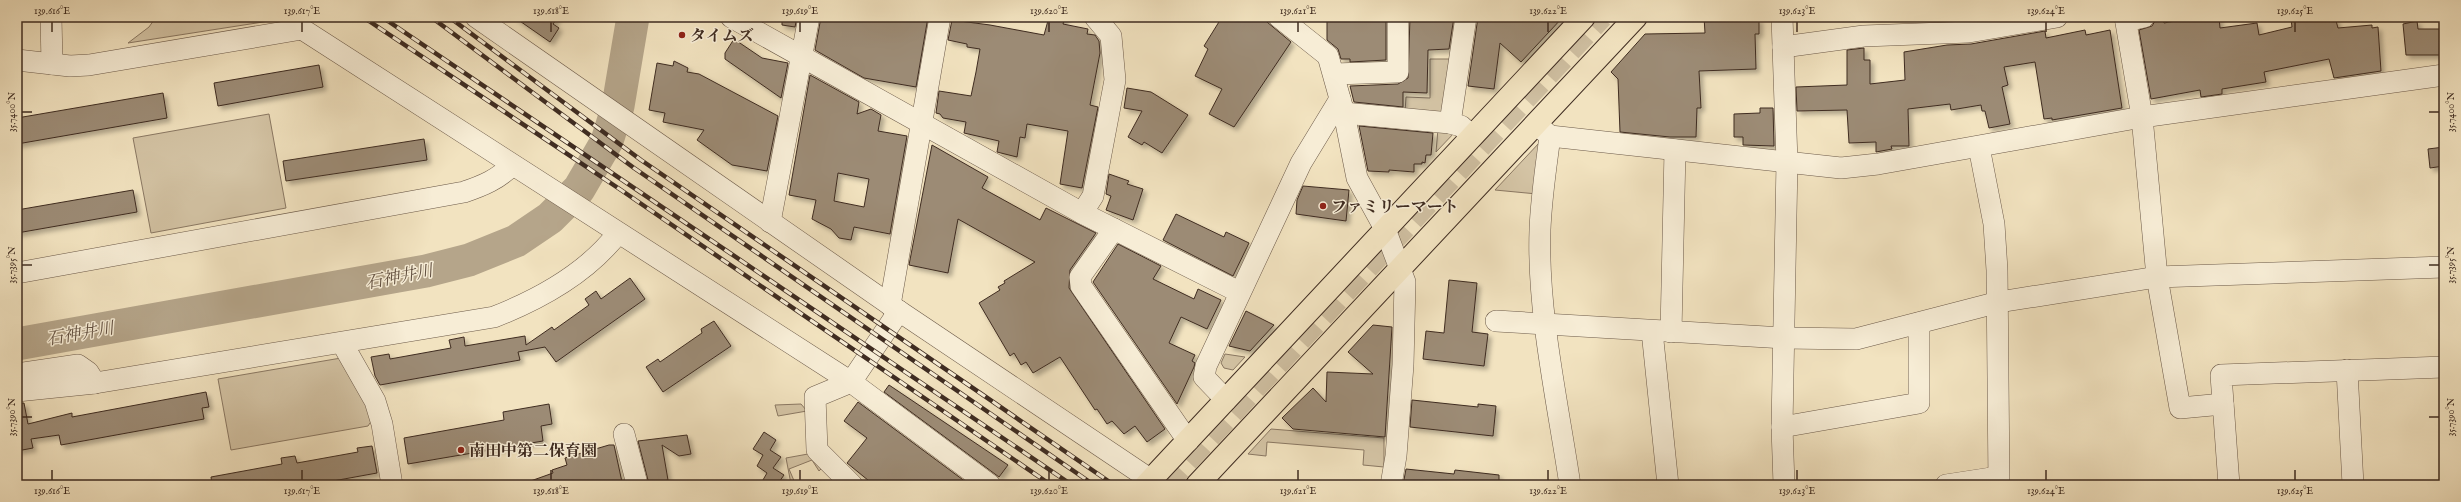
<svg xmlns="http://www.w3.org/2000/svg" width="2461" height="502" font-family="'IM FELL English','Noto Serif JP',serif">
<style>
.green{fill:#d4c4a5;stroke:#8a7863}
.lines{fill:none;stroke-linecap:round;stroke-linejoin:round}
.river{stroke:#b5a58a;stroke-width:33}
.building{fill:#9c8b74;stroke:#3f2c21;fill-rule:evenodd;filter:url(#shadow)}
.major-tunnel{stroke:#cebea0;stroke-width:22;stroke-dasharray:22 11;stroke-linecap:butt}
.minor-casing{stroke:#6c5a49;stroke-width:22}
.major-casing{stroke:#3f2c21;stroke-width:24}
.minor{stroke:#f7edd6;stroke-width:21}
.major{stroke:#f2e3c0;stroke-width:22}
.rail-casing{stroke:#3f2c21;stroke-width:4.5}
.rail{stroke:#f7edd6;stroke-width:3;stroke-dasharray:9;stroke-linecap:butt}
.ticks{fill:none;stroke:#3f2c21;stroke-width:1.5}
.poi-dot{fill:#8f2418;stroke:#f7edd6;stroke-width:1.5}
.labels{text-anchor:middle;stroke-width:3;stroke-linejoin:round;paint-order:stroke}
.poi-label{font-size:16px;font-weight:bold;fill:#3f2c21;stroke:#f7edd6;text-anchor:start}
.water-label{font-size:17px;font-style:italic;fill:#625040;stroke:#f7edd6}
.neatline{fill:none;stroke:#3f2c21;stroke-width:1.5}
.ticks-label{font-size:10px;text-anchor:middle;fill:#3f2c21}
</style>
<defs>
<filter id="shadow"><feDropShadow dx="3.5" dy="3.5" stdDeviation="2" flood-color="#0004"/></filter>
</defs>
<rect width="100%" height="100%" fill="#f2e3c0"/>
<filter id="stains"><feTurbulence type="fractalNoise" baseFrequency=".005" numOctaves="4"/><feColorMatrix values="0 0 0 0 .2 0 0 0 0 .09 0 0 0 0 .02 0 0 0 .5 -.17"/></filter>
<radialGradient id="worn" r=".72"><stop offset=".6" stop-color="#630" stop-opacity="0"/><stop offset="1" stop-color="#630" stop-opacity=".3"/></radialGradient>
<g class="green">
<polygon points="156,17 276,17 276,20 128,43 149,27"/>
<polygon points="1430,59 1452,59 1445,108 1438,115 1405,112 1406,97 1430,98"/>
<polygon points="269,114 286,208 151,233 133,138"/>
<polygon points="1438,129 1456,131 1436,152"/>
<polygon points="1540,142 1537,194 1495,190"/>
<polygon points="1225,354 1245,357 1233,370 1224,368 1221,363"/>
<polygon points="341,358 366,396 372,420 368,426 231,450 218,379"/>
<polygon points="801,404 807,411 778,416 775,405"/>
<polygon points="1271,429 1384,438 1384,467 1363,465 1364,450 1267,442 1266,456 1248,454"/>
<polygon points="808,454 823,467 819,471 812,460 789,469 795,483 791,484 786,458"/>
</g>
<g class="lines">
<polyline class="river" points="17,344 426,271 469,260 516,241 550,218 579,189 607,141 618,106 633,17"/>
</g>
<g class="building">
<polygon points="514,17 558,17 553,24 559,28 550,42"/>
<polygon points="782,17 797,17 795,27 782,25"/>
<polygon points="821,17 928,17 916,87 864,78 815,50"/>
<polygon points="1049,17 1065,17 1063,24 1088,29 1087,34 1095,35 1099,41 1100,53 1090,105 1098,107 1082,188 1060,184 1068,131 1027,124 1025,138 1020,137 1017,157 997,152 999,141 964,133 966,122 943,118 940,114 936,113 939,91 971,96 976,72 980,49 967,47 967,44 948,40 952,20 990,25 1044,35"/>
<polygon points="1222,17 1261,17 1291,42 1234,127 1209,114 1222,89 1195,76 1208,49 1204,46"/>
<polygon points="1327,17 1386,17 1386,60 1350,62 1350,59 1341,59 1338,49 1327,40"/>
<polygon points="1410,17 1454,17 1449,49 1428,50 1427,93 1403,92 1403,107 1354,102 1350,86 1398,84 1408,78"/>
<polygon points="1478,17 1563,17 1521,62 1500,43 1494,89 1468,86"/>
<polygon points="1704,17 1759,19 1759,34 1755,34 1756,69 1699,71 1701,108 1697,108 1696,137 1670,137 1620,132 1618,79 1611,72 1645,34 1705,33"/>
<polygon points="2196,17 2219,17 2220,28 2257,23 2259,35 2292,27 2291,19 2301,17 2335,17 2338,28 2372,25 2372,28 2378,27 2381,71 2334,78 2329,59 2264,72 2266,82 2222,89 2222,94 2201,97 2200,90 2151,99 2139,30 2152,26 2155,21 2163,19 2164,23"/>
<polygon points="2417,21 2418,29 2444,29 2444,50 2441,50 2441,55 2406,55 2403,24"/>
<polygon points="2085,30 2086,35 2110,30 2122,108 2052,120 2052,118 2044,119 2035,62 2004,67 2008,85 2002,87 2010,124 1989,128 1985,111 1982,111 1981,105 1951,110 1950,104 1908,109 1909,146 1891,146 1892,149 1876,152 1876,142 1849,143 1847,110 1797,111 1796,87 1847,85 1847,50 1864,48 1864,60 1870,60 1870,84 1905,80 1904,52 1947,45 1971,44 2045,31 2046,38"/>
<polygon points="734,39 762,58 788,63 781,98 725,59 725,53"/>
<polygon points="674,61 688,68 687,72 699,74 778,116 767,171 732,165 697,140 704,130 663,122 665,113 649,110 657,63 673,66"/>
<polygon points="319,65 323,87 218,106 214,83"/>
<path d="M810,75L859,102L857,114L871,109L881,115L878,131L907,136L890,234L854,227L851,240L839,238L831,229L812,219L816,200L789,195ZM838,173L869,179L864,207L834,201Z"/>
<polygon points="1127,88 1151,92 1188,115 1162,153 1144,142 1142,145 1128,137 1142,111 1124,108"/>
<polygon points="163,93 167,118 17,144 17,118"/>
<polygon points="1760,108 1773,108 1774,146 1743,145 1743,137 1734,137 1734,114 1760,113"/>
<polygon points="1359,126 1433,133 1431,155 1426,155 1425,163 1422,162 1422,164 1414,164 1414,172 1389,170 1389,172 1368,171"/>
<polygon points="424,139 427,160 286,181 283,161"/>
<polygon points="932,145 988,177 982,188 1040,220 1046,208 1096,233 1070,270 1069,288 1165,429 1147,442 1135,426 1124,434 1112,421 1107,424 1097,409 1095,410 1060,357 1033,373 1026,362 1021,365 1014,353 1010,356 979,303 1000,290 998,287 1005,283 1004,281 1035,262 958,219 948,273 909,265"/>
<polygon points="2444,147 2444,166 2430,168 2428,149"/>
<polygon points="1109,174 1129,181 1127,184 1143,189 1133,220 1106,210 1111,196 1106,194"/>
<polygon points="1303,186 1349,190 1346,221 1296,214 1297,200"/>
<polygon points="133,190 137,212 17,233 17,210"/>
<polygon points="1176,214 1224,237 1226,232 1249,243 1233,276 1163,240"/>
<polygon points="1118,244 1161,266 1153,279 1194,299 1198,289 1221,300 1207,329 1181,317 1169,343 1195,355 1192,361 1195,363 1194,367 1177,404 1093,282"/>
<polygon points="630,278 645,299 556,362 545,347 518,352 520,360 380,385 375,376 371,357 389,354 390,359 451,348 449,340 464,337 465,346 525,336 526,345 552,327 554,330 589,305 585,299 596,291 601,299"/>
<polygon points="1449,280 1477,283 1472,332 1488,334 1484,366 1423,359 1426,331 1444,333"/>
<polygon points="1246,311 1274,325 1250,351 1229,346"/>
<polygon points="714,321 731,346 663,392 646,367 658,359 660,362 702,333 701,329"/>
<polygon points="1373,325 1392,327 1385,437 1293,429 1282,418 1313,388 1326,402 1327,372 1373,374 1348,352"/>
<polygon points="889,385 1008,465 999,477 884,392"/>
<polygon points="206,392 209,407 202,408 204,419 61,445 59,435 31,439 33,448 17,451 17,404 24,403 28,424 72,413 72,417"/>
<polygon points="1412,400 1478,407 1478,404 1496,406 1493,436 1410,427"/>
<polygon points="858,402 970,485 874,485 847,463 867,438 844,421"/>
<polygon points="549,404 552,424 541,426 543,441 408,464 404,438 504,420 503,412"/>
<polygon points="764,432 776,440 770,450 781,457 773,468 784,475 777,485 760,485 767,473 757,466 763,455 753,449"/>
<polygon points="687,435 691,454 679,456 662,445 668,480 649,484 638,441"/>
<polygon points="609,445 614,445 622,482 614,485 526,485 525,483 553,473 552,470 567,465 565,458"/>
<polygon points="372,446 377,473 311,485 212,485 211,477 282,464 281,458 295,456 297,463 358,452 357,448"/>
<polygon points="1406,469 1454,474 1455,470 1499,475 1499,485 1403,485"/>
</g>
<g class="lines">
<polyline class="major-tunnel" points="1165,485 1602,17"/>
<defs>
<g id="minor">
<polyline points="51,17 52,64"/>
<polyline points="293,17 302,29 851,382 990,485"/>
<polyline points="476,17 899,311 1151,480"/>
<polyline points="731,17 1082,213 1239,292"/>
<polyline points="1279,17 1328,56 1344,113 1357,178 1385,229 1405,282 1403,365 1396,456 1391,485"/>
<polyline points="1782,17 1787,162 1782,427 1784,485"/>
<polyline points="2125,17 2142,117 2157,277 2180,408 2223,404"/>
<polyline points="2126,21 2144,17"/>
<polyline points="1783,47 1864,36 1969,32 2057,17"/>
<polyline points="17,60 70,66 89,65 302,29"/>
<polyline points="1334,74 1398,72 1398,17"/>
<polyline points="1344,113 1450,123 1461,126 1472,136"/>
<polyline points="1450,123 1466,17"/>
<polyline points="1536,124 1550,136 1841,168 1878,164 2142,117 2444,75"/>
<path d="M1550,136C1546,167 1541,199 1540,230C1537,311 1558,404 1570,485"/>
<polyline points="1979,147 1994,224 1997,270 1999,485"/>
<polyline points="1082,213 1093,196 1115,80 1111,36 1095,17"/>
<polyline points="770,222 809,17"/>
<polyline points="1114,229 1080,277 1081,286 1188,441"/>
<path d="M17,273L464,192C482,186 499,179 512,165"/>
<polyline points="890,305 940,17"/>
<polyline points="1496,321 1784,338 1856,339 1999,302 2157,277 2444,267"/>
<polyline points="1652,331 1668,485"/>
<polyline points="1671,332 1675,150"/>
<polyline points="342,343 375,401 382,424 392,485"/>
<polyline points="2347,370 2353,485"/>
<polyline points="17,374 78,365 88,372 95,383"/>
<path d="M17,391L95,383L494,317C540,299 588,272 618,233"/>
<polyline points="1226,400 1204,377 1206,366 1301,163 1340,99"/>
<polyline points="1782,427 1919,403 1919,323"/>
<polyline points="624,434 637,484 634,485"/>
<polyline points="852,485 817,450 815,397 851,382 899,311"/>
<polyline points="1946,485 1998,477"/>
<polyline points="2229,485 2221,375 2444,367"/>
</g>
<g id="major">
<polyline points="1146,485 1584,17"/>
<polyline points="1197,485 1636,17"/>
</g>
</defs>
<use href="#minor" class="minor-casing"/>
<use href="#major" class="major-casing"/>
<use href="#minor" class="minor"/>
<use href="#major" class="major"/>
<defs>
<g id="rail">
<polyline points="363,17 621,190 1051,485"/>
<polyline points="382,17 1072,485"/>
<polyline points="431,17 634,168 1094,485"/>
<polyline points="449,17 641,160 1114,485"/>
</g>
</defs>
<use href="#rail" class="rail-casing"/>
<use href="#rail" class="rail"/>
</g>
<path class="ticks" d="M52,22V32M302,22V32M551,22V32M800,22V32M1049,22V32M1298,22V32M1548,22V32M1797,22V32M2046,22V32M2295,22V32M22,112H32M2429,112H2439M22,265H32M2429,265H2439M22,417H32M2429,417H2439M52,470V480M302,470V480M551,470V480M800,470V480M1049,470V480M1298,470V480M1548,470V480M1797,470V480M2046,470V480M2295,470V480"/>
<g class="poi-dot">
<circle cx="682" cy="35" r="4"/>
<circle cx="1323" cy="206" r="4"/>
<circle cx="461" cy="450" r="4"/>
</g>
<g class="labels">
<g class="poi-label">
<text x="690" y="41">タイムズ</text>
<text x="1331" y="212">ファミリーマート</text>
<text x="469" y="456">南田中第二保育園</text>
</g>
<g class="water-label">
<text transform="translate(399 276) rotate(-11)" y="6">石神井川</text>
<text transform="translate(80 333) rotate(-10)" y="6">石神井川</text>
</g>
</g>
<rect width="2461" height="502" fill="none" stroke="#f2e3c0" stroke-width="44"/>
<rect x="22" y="22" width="2417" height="458" class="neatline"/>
<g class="ticks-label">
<text x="52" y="14">139.616°E</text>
<text x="302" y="14">139.617°E</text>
<text x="551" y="14">139.618°E</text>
<text x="800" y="14">139.619°E</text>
<text x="1049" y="14">139.620°E</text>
<text x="1298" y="14">139.621°E</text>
<text x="1548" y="14">139.622°E</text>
<text x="1797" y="14">139.623°E</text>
<text x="2046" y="14">139.624°E</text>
<text x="2295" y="14">139.625°E</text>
<text transform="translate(11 112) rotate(-90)" y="4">35.7400°N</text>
<text transform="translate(2450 112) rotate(-90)" y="4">35.7400°N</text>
<text transform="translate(11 265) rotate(-90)" y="4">35.7395°N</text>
<text transform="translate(2450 265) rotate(-90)" y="4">35.7395°N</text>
<text transform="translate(11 417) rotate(-90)" y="4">35.7390°N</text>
<text transform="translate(2450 417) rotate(-90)" y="4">35.7390°N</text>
<text x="52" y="494">139.616°E</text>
<text x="302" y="494">139.617°E</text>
<text x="551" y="494">139.618°E</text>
<text x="800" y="494">139.619°E</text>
<text x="1049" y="494">139.620°E</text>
<text x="1298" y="494">139.621°E</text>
<text x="1548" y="494">139.622°E</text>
<text x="1797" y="494">139.623°E</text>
<text x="2046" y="494">139.624°E</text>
<text x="2295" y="494">139.625°E</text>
</g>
<rect width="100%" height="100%" filter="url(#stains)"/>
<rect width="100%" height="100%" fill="url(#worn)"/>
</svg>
